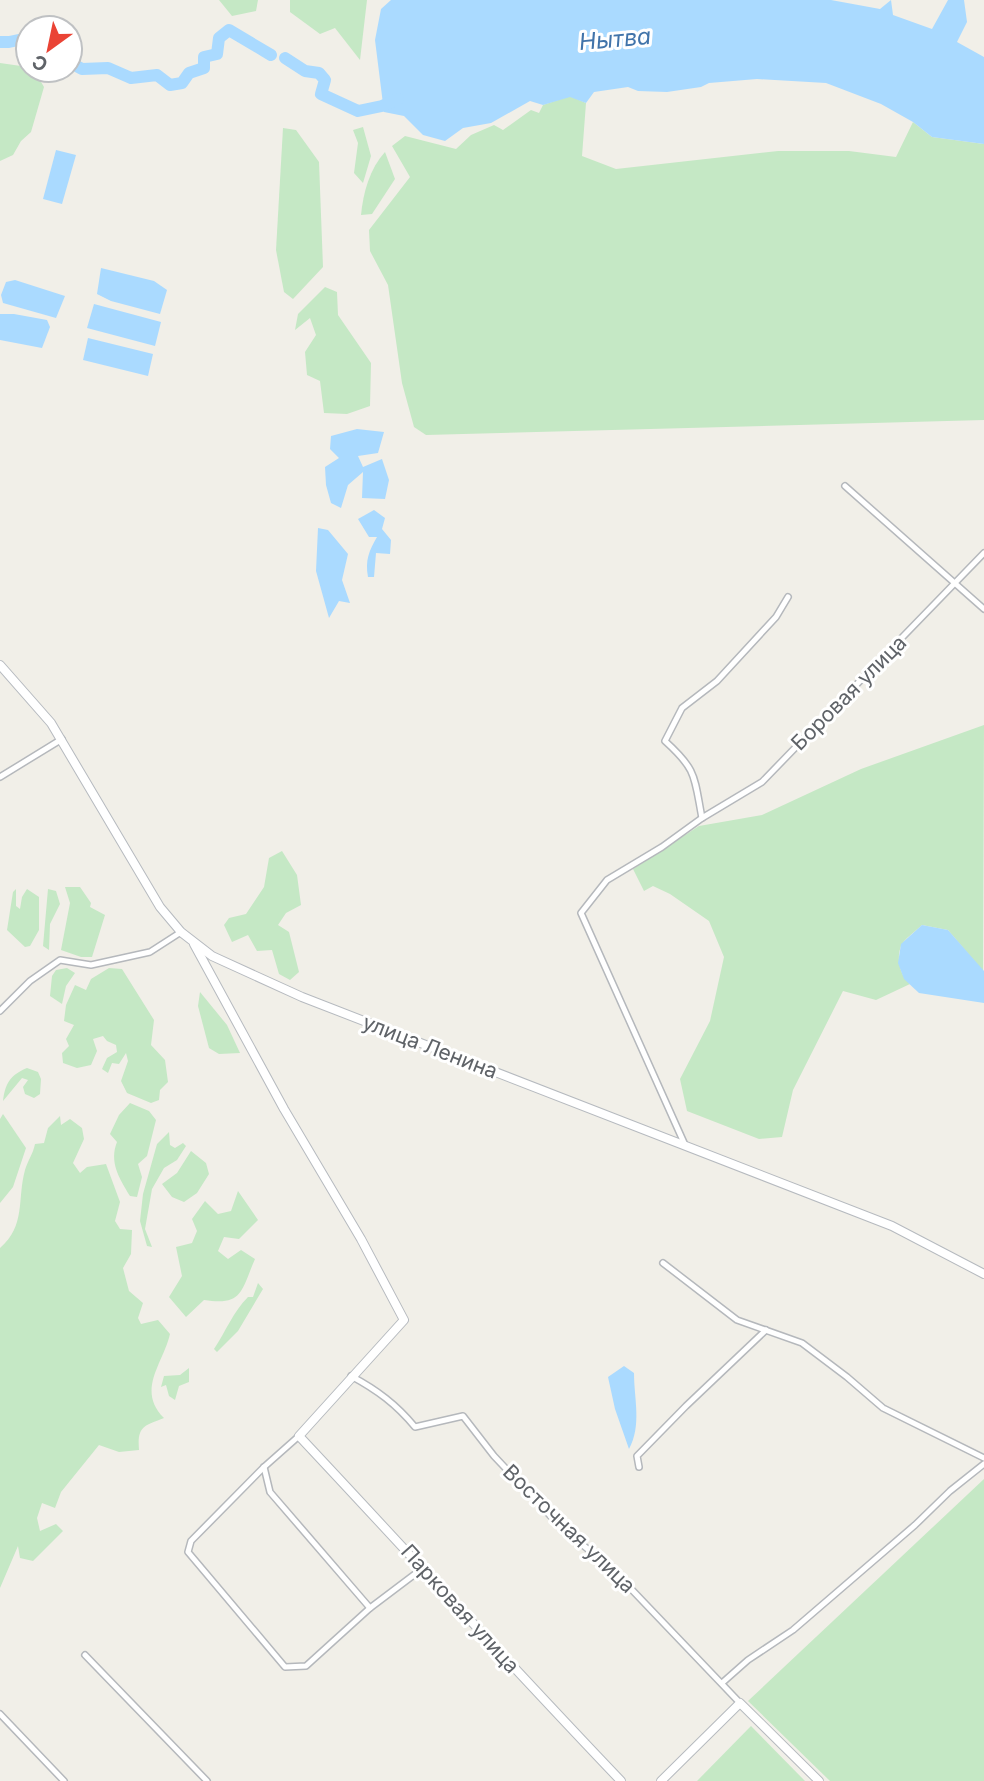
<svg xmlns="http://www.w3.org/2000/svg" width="984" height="1781" font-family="Inter,sans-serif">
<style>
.green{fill:#c5e8c5}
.water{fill:#aadaff}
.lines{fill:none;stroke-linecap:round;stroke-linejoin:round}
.river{stroke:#aadaff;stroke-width:12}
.street-casing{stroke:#b5b8bc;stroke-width:8}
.secondary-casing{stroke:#b6babf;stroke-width:10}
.street{stroke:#fff;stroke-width:5}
.secondary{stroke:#fff;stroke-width:8}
.labels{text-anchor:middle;stroke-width:6;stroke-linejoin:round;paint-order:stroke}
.street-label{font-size:21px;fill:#5f6368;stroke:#fff}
.water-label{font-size:23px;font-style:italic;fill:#4174aa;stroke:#fff}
</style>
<rect width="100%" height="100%" fill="#f1efe8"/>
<g class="green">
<polygon points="219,0 258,0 256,11 232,16"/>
<polygon points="290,0 367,0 360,60 335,28 320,34 290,12"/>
<polygon points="0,63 28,67 28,70 34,70 44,87 31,132 21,141 13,155 0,161"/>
<polygon points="570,96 586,103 582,156 616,169 778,151 849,151 896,157 913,122 932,137 984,144 984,420 426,435 414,427 402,383 388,285 370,251 369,230 410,177 392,146 405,136 456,149 471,135 494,125 503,130 531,110 539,113 543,105"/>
<polygon points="363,127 371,156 363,183 354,173 358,143 353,130"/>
<polygon points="283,128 296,130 319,162 323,267 293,299 284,292 276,250"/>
<path d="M385,152L395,179L372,214L361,215C363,193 370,168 385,152Z"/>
<polygon points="325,287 337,292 338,315 371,363 370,406 347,414 324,413 320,381 307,375 305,352 316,335 310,318 295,330 298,314"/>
<path d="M984,725L983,971L948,930L922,925C916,931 904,939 901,946C896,959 900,975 910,984L876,1000L843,991L793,1090L782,1137L759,1139L687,1111L680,1079L710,1021L724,957L709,921L670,894L653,886L644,891L633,869L699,826L762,815L861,769Z"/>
<polygon points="282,851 297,875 301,905 286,913 278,925 289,932 299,972 290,980 279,974 272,950 257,951 248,935 232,942 224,925 229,918 246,914 264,887 269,858"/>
<polygon points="65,887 80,887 91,903 90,907 105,915 92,957 81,957 61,950 70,903"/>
<polygon points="16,889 16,906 20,909 22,897 27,889 39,897 39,930 30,946 25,947 7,930 13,892"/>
<polygon points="48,889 56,891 60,904 50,924 49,950 43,946"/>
<polygon points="67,968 75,973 66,986 62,1004 50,996 52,976 56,970"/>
<polygon points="109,968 122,969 154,1020 151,1045 165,1060 168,1082 160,1090 159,1100 151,1103 127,1093 121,1081 128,1061 126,1053 119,1064 112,1063 108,1073 102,1069 107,1058 117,1052 116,1045 107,1041 103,1036 93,1039 97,1051 91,1065 77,1068 63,1063 62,1053 69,1046 66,1039 74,1025 64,1021 66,1005 75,985 86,990 91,979"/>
<polygon points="200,992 227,1025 240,1053 219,1054 209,1048 198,1006"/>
<path d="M27,1068L38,1072L41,1079L40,1094L34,1098L25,1094L23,1087L28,1080L22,1078L3,1101C5,1084 10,1075 27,1068Z"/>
<path d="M130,1103L149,1111L156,1120L147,1156L138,1164L142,1177L137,1197L130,1196C119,1178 109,1162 117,1142L110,1134L119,1115Z"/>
<polygon points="3,1114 26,1148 13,1187 0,1203 0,1119"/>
<path d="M60,1116L61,1125L70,1119L82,1128L84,1139L73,1163L80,1173L87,1167L106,1164L120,1202L115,1221L120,1229L132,1230L131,1254L123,1268L129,1291L143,1303L138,1318L141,1324L158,1320L170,1334C163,1364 136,1390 164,1418C144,1426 137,1426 139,1450L119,1452L99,1445L61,1492L55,1508L42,1503L37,1518L40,1531L56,1524L63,1531L33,1561L20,1558L18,1546L0,1588V1248C26,1226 17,1199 25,1170C28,1160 33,1154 35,1144L44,1143L48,1128Z"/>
<polygon points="169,1132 170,1145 175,1148 183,1143 186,1146 177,1160 164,1168 152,1189 145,1229 152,1247 147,1246 140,1221 143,1194 157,1144"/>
<polygon points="191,1151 206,1163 209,1174 197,1193 184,1202 172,1197 162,1184 177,1173"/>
<path d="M238,1191L258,1220L239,1239L224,1237L218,1251L228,1259L241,1250L255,1259C241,1291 243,1306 204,1300L186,1317L169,1297L182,1276L176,1247L192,1243L197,1231L192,1219L205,1201L218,1214L231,1211Z"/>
<path d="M258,1283L263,1289L238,1331L217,1352L214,1349C226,1331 233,1312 248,1297H253Z"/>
<polygon points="189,1368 189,1382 179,1386 175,1400 169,1396 166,1385 161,1387 164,1376 180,1375"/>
<polygon points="984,1479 984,1781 830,1781 748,1701"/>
<polygon points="751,1726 805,1781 697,1781"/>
</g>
<g class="water">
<polygon points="391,0 831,0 880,9 891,0 893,15 932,29 948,0 964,0 967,22 957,42 984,57 984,144 932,137 913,122 881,104 826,83 757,79 709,83 701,87 667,92 638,91 628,87 594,92 586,103 570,97 543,105 530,101 491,123 463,128 445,141 423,135 404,116 384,112 375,40 381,9"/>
<polygon points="56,150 76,155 62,204 43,199"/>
<polygon points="101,268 154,281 167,290 160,314 111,301 97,294"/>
<polygon points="15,280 65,296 56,318 3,303 1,295 6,282"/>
<polygon points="94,304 161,322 155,346 87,328"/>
<polygon points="0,314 14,314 47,320 50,327 42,348 0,340"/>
<polygon points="88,338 153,354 148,376 83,360"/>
<polygon points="357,429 384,432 378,453 358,456 363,467 382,459 389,480 385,499 362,498 363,472 348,485 341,508 331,503 326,485 325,467 339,458 330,449 331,436"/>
<path d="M374,510L385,518L382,529L391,540L390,554L376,553L374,577H368C365,560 369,551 377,537H369L358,519Z"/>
<polygon points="318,528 328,530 348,554 342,580 350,603 339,601 329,618 316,571"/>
<polygon points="922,925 948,930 984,971 984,1003 919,993 904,979 898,963 901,944"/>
<path d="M624,1366L634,1373C634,1399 642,1425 629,1449L615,1409L608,1377Z"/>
</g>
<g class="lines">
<g class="river">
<polyline points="0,42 9,42 28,38"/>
<polyline points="70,57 71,63 82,69 108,68 131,78 157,75 170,85 182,83 189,73 204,68 204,57 217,54 219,38 229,30 271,55"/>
<polyline points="285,58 305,71 319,73 325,80 321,94 358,111 382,106 398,99"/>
</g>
<defs>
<g id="street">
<polyline points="845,486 984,609"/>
<polyline points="0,777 62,739"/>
<path d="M702,818C694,776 697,770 665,741L682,708L717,681L776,617L788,597"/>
<polyline points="0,1011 30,981 60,960 91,965 150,952 181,932"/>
<polyline points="685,1145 581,913 607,880 662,847 702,818 762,782 984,553"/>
<polyline points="663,1263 737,1320 802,1343 847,1377 883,1408 984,1458"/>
<path d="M351,1376C377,1390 396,1404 415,1427L463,1416L494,1456L561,1527L613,1570L740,1703"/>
<polyline points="299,1436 264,1467 191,1541 188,1552 285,1667 306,1666 370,1608 423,1568"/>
<polyline points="264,1467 270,1492 370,1608"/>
<polyline points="639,1467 637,1456 686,1406 766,1330"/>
<polyline points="85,1655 207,1781"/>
<polyline points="722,1683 748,1660 793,1630 915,1525 950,1491 984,1464"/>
<polyline points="0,1714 64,1781"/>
</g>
<g id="secondary">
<polyline points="0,665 51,723 160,907 181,932 212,956 302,997 892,1226 984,1274"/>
<path d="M194,944L284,1109L361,1239L404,1320L299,1436C407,1551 512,1667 621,1781"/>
<polyline points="661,1781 740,1703 819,1781"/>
</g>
</defs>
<use href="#street" class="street-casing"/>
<use href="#secondary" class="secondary-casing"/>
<use href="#street" class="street"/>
<use href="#secondary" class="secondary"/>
</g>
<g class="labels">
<g class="street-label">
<text transform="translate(849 693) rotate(-45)" y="7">Боровая улица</text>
<text transform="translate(430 1047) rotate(21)" y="7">улица Ленина</text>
<text transform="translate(569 1529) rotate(44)" y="7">Восточная улица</text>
<text transform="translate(460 1609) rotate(48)" y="7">Парковая улица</text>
</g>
<g class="water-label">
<text transform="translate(615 39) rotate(-5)" y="8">Нытва</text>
</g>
</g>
<g transform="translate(49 49) rotate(213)"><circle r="33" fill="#ffffff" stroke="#bfc1c3" stroke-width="2"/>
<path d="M0-5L12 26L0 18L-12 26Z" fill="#ea4335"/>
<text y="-10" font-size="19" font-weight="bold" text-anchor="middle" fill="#5f6368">С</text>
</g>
</svg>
